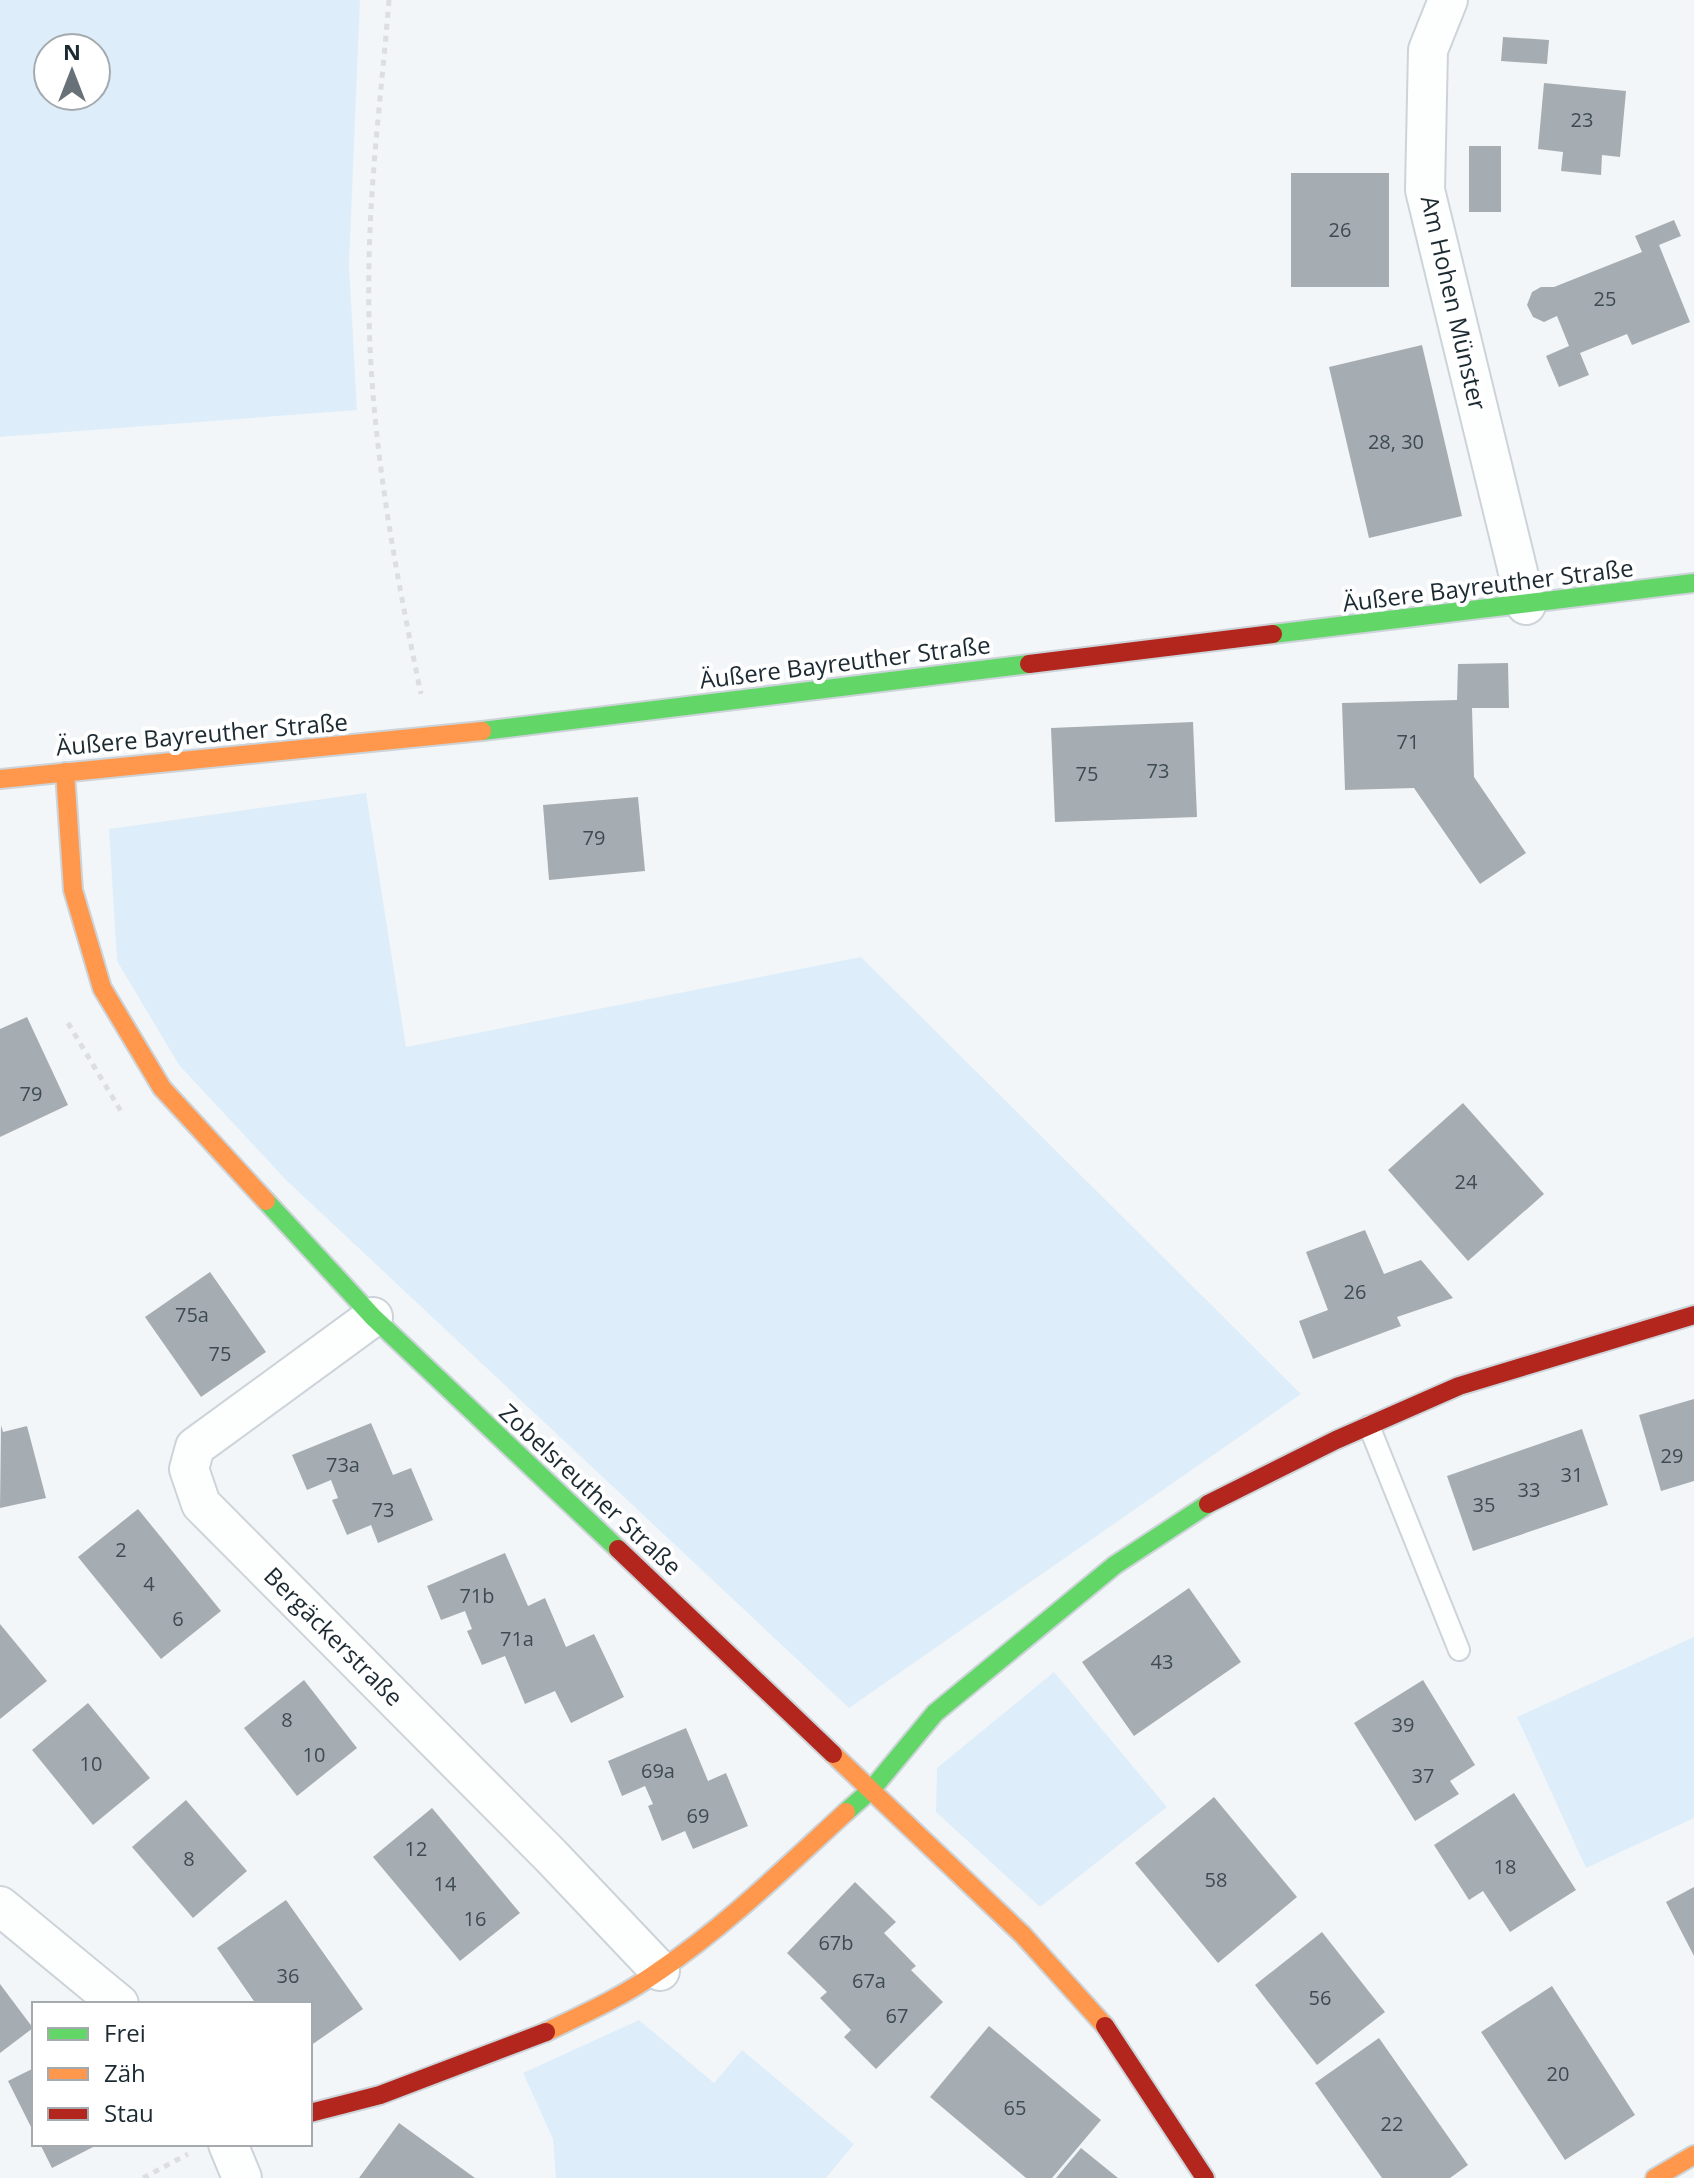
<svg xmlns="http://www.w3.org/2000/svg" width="1694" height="2178" font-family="'Open Sans',sans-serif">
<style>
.green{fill:#ddeefa;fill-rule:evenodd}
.building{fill:#a6adb2}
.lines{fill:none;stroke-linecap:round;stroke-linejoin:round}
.lane-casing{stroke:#ccd4d9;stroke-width:24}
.street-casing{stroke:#ccd4d9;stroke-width:42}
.fast-casing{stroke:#ccd4d9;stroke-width:22}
.slow-casing{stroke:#ccd4d9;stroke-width:22}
.jam-casing{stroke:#ccd4d9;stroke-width:22}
.path{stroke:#dcdedf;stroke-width:5;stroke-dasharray:6 6;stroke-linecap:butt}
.lane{stroke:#fdfefe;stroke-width:20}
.street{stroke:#fdfefe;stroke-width:38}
.fast{stroke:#63d668;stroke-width:18}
.slow{stroke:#ff974d;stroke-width:18}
.jam{stroke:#b3261e;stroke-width:18}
.labels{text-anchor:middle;stroke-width:8;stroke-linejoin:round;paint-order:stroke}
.number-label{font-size:20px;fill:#3e4b52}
.street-label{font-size:24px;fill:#1c2a32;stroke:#fff}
</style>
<rect width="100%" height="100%" fill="#f3f6f8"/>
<g class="green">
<path d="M0,0H360L349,265L357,410L0,437ZM96,48V96H48V48Z"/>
<polygon points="366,793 406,1047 861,957 1301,1394 849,1708 286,1180 179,1065 117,961 109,829"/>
<polygon points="1694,1637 1694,1818 1586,1868 1517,1717"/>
<polygon points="1054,1672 1167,1807 1040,1907 936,1812 937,1768"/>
<polygon points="639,2020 714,2083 742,2050 854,2144 826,2178 556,2178 553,2139 523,2073"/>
</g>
<g class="building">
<polygon points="1503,37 1549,40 1547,64 1501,61"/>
<polygon points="1544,83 1626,91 1620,157 1602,155 1601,175 1561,171 1563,152 1538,149"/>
<rect x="1469" y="146" width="32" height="66"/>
<rect x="1291" y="173" width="98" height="114"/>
<polygon points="1674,220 1681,236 1659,245 1690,322 1632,345 1627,334 1580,353 1589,375 1559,387 1546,356 1569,346 1557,316 1544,322 1533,317 1527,305 1532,292 1541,287 1554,287 1642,252 1635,236"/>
<polygon points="1422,345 1462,516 1369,538 1329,367"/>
<polygon points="1508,663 1509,708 1472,708 1474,777 1526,853 1480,884 1414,788 1345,790 1342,703 1457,700 1458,664"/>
<polygon points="1193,722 1197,817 1055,822 1051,728"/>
<polygon points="638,797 645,871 549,880 543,805"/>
<polygon points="27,1017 68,1105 0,1137 0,1029"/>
<polygon points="1463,1103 1544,1194 1468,1261 1388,1170"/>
<polygon points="1365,1230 1384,1274 1421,1260 1453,1298 1397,1317 1401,1326 1313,1359 1299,1321 1328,1310 1306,1252"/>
<polygon points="210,1272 266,1352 201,1397 145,1317"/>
<polygon points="1694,1399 1694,1481 1661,1491 1639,1415"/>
<polygon points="371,1423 393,1475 411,1468 433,1520 378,1543 371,1525 347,1535 332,1500 338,1498 331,1480 307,1490 292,1455"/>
<polygon points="1,1425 3,1432 27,1426 46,1498 0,1508"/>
<polygon points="1582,1429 1608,1505 1473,1551 1447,1476"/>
<polygon points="138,1509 221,1611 161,1659 78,1557"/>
<polygon points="505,1553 528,1606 545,1598 566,1647 594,1634 624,1697 571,1723 555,1691 525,1704 505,1656 482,1665 467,1631 472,1629 465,1611 441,1620 427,1586"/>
<polygon points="1189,1588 1241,1662 1134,1736 1082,1662"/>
<polygon points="0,1624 47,1681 0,1719"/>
<polygon points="304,1680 357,1748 297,1796 244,1728"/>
<polygon points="1423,1680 1475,1765 1450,1781 1459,1794 1415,1821 1354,1723"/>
<polygon points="88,1703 150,1778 93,1825 32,1750"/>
<polygon points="686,1728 708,1781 726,1773 748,1826 693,1849 685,1831 662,1841 648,1806 653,1804 645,1786 622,1796 608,1761"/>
<polygon points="1514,1793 1576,1890 1510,1932 1483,1891 1469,1900 1434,1845"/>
<polygon points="1214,1797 1297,1897 1218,1963 1135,1863"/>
<polygon points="186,1800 247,1871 193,1918 132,1847"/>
<polygon points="432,1808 520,1913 460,1961 373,1857"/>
<polygon points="855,1882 896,1922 884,1933 916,1966 911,1970 943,2002 876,2069 844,2037 851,2030 820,1998 827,1992 787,1953"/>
<polygon points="1694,1887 1694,1956 1666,1902"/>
<polygon points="286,1900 363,2009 310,2046 310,2004 256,2004 217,1948"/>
<polygon points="1322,1932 1385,2012 1317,2065 1255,1985"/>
<polygon points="0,1984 33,2028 0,2053"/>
<polygon points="1552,1986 1635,2115 1565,2160 1481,2032"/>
<polygon points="989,2026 1101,2120 1052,2178 1026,2178 930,2097"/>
<polygon points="1379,2038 1468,2165 1450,2178 1382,2178 1315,2083"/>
<polygon points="34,2068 34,2133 8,2081"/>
<polygon points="399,2123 475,2178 359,2178"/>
<polygon points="40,2144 99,2144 52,2168"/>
<polygon points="1081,2148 1118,2178 1056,2178"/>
</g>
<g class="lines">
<defs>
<polyline id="lane" points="1369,1426 1459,1650"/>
<g id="street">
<polyline points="1448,0 1428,50 1425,190 1526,605"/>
<polyline points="373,1317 195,1447 189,1469 201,1504 551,1856 660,1971"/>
<polyline points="0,1906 119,2004"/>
<polyline points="228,2144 242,2178"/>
</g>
<g id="fast">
<polyline points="1273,634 1694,583"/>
<polyline points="482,731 1029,664"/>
<polyline points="266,1201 373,1317 618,1549"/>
<polyline points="846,1812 872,1789 935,1713 1115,1565 1208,1504"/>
</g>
<g id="slow">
<polyline points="65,772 73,890 102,988 162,1088 266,1201"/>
<polyline points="0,779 482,731"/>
<polyline points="833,1754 1023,1935 1105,2026"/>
<path d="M546,2032C584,2014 624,1996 659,1971C726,1926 786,1867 846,1812"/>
<polyline points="1655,2178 1694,2155"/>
</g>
<g id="jam">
<polyline points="1029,664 1273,634"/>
<polyline points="1208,1504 1336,1440 1459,1386 1694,1315"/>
<polyline points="618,1549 833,1754"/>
<polyline points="1105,2026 1205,2178"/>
<polyline points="310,2113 380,2095 546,2032"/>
</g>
</defs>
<use href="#lane" class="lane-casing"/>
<use href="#street" class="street-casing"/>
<use href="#fast" class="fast-casing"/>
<use href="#slow" class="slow-casing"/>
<use href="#jam" class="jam-casing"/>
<g class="path">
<path d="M389,0C382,88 370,178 369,267C366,414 391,550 421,694"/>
<polyline points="68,1023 122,1113"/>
<polyline points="143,2178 188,2154"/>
</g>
<use href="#lane" class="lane"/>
<use href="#street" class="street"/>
<use href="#fast" class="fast"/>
<use href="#slow" class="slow"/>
<use href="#jam" class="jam"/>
</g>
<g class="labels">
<g class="number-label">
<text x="1582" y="127">23</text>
<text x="1340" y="237">26</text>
<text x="1605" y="306">25</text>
<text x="1396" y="449">28, 30</text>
<text x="1408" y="749">71</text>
<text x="1158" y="778">73</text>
<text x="1087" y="781">75</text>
<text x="594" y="845">79</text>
<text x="31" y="1101">79</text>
<text x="1466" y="1189">24</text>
<text x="1355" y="1299">26</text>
<text x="192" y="1322">75a</text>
<text x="220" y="1361">75</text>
<text x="1672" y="1463">29</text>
<text x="343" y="1472">73a</text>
<text x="1572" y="1482">31</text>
<text x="1529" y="1497">33</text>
<text x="1484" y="1512">35</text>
<text x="383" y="1517">73</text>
<text x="121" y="1557">2</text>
<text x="149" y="1591">4</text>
<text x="477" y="1603">71b</text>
<text x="178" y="1626">6</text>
<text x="517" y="1646">71a</text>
<text x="1162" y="1669">43</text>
<text x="287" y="1727">8</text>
<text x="1403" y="1732">39</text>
<text x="314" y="1762">10</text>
<text x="91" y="1771">10</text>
<text x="658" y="1778">69a</text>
<text x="1423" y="1783">37</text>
<text x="698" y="1823">69</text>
<text x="416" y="1856">12</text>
<text x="189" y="1866">8</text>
<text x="1505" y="1874">18</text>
<text x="1216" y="1887">58</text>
<text x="445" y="1891">14</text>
<text x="475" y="1926">16</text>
<text x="836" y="1950">67b</text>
<text x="288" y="1983">36</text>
<text x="869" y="1988">67a</text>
<text x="1320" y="2005">56</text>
<text x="897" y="2023">67</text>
<text x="1558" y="2081">20</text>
<text x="1015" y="2115">65</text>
<text x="1392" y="2131">22</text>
</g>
<g class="street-label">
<text transform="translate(1453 303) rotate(77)" y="8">Am Hohen Münster</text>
<text transform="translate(1488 586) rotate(-7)" y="8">Äußere Bayreuther Straße</text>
<text transform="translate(845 663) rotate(-7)" y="8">Äußere Bayreuther Straße</text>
<text transform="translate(202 735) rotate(-5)" y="8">Äußere Bayreuther Straße</text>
<text transform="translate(590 1490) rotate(43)" y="8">Zobelsreuther Straße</text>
<text transform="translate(333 1637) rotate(45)" y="8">Bergäckerstraße</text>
</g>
</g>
<rect x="32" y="2002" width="280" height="144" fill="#ffffff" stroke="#a4aaad" stroke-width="2"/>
<rect x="48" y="2028" width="40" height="12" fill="#63d668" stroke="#a4aaad" stroke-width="2"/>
<text x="104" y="2042" font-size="24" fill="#1c2a32">Frei</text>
<rect x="48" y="2068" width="40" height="12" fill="#ff974d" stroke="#a4aaad" stroke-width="2"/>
<text x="104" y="2082" font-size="24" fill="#1c2a32">Zäh</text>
<rect x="48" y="2108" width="40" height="12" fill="#b3261e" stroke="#a4aaad" stroke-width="2"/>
<text x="104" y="2122" font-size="24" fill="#1c2a32">Stau</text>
<g transform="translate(72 72)"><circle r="38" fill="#ffffff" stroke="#a4aaad" stroke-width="2"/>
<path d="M0-6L14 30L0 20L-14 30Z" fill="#677177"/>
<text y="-12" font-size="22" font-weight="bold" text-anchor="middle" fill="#1c2a32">N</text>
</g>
</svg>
